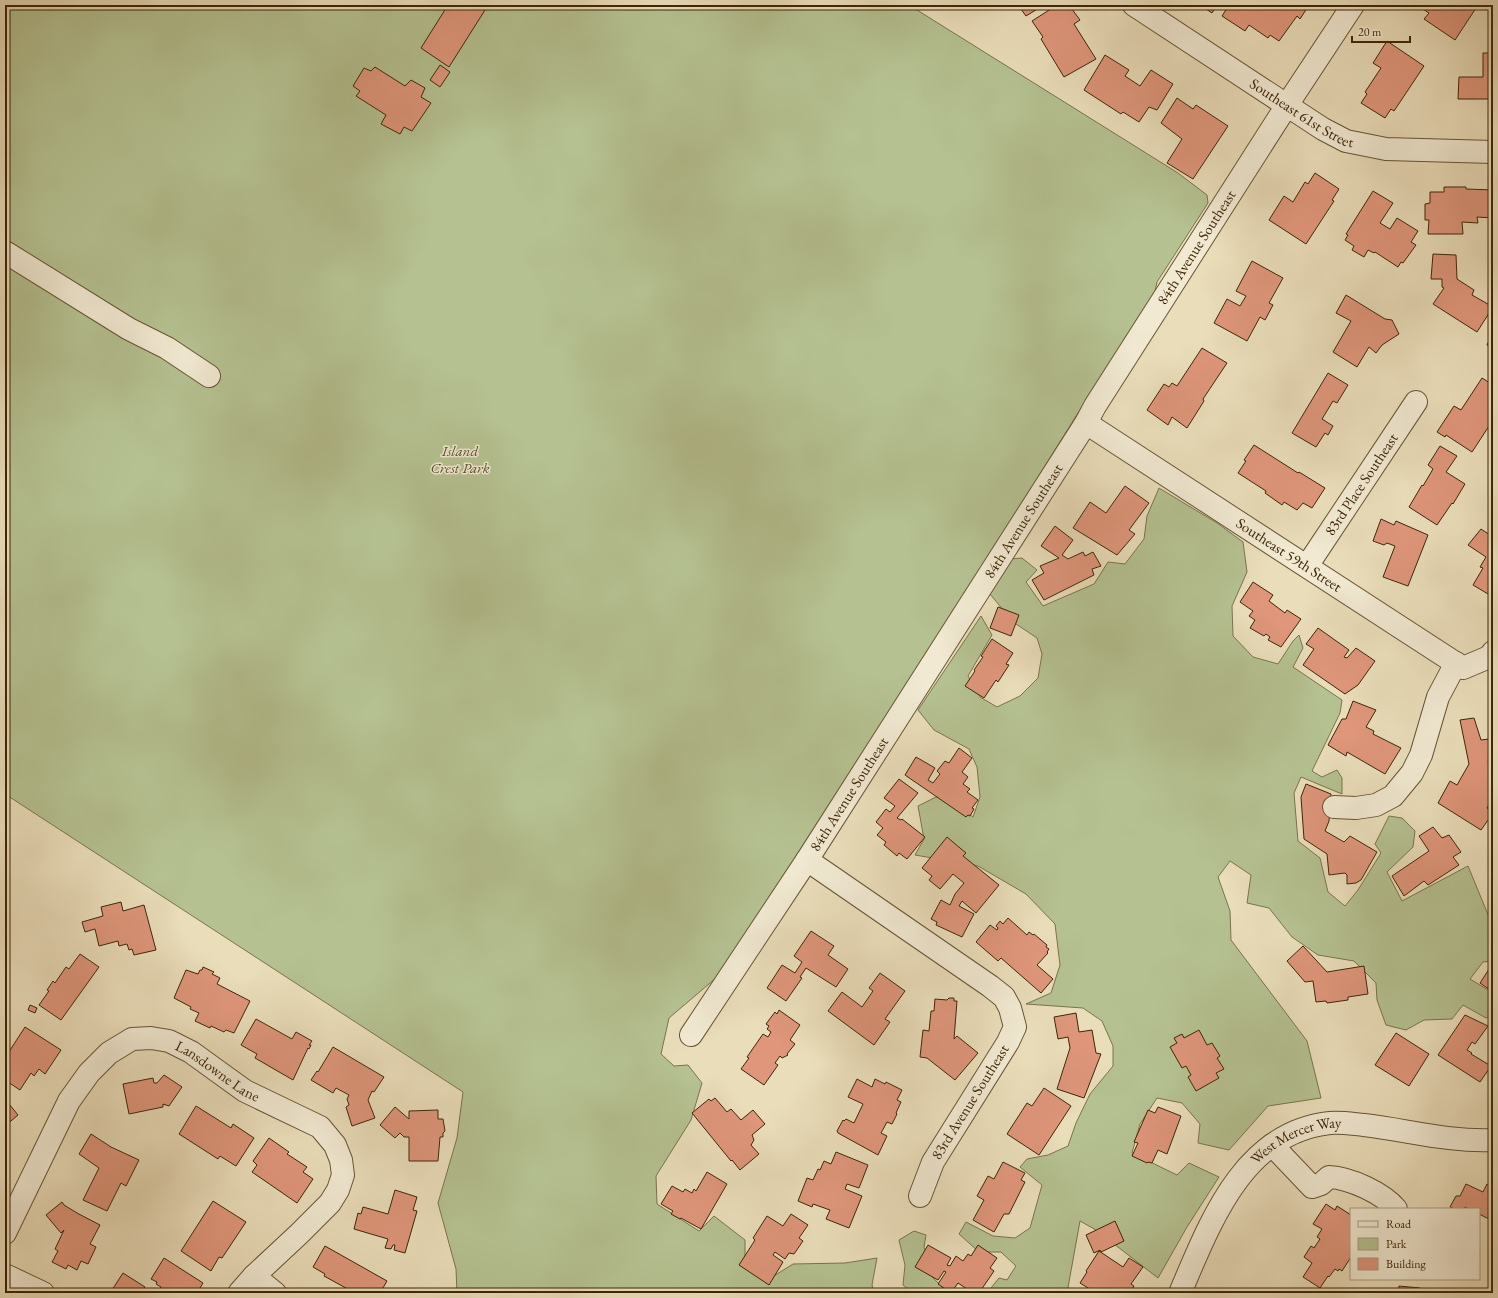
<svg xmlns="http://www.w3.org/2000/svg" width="1498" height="1298" font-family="'EB Garamond',serif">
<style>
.green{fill:#b5c191;stroke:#79744c}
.building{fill:#df967b;stroke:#3d2607}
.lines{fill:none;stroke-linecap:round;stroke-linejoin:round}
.minor-casing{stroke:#685434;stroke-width:24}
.minor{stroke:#f1e9d2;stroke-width:22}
.labels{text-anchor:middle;stroke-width:3;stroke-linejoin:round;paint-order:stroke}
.street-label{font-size:15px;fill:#3d2607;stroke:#f1e9d2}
.park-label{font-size:15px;font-style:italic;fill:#5b4d2a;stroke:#f1e9d2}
</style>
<rect width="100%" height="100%" fill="#eaddba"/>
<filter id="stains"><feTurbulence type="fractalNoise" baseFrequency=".005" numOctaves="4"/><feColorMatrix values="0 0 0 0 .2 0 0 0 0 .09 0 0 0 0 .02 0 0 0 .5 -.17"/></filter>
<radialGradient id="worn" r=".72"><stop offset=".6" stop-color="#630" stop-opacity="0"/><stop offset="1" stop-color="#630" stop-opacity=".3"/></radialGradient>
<g class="green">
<polygon points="8,5 909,5 1178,173 1207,195 1208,203 1157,282 1154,296 1099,379 919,669 723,972 669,1018 661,1054 674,1066 688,1065 702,1083 691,1120 656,1176 657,1204 699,1231 714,1216 745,1240 745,1261 769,1279 793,1264 845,1263 877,1258 872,1285 874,1293 457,1293 456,1269 438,1203 457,1138 463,1092 5,794 5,9"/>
<polygon points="1159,488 1217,523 1243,542 1247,572 1232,606 1233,636 1253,657 1278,664 1293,641 1299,635 1303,648 1293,667 1342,700 1340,713 1312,771 1322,777 1337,770 1342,778 1342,794 1301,777 1294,793 1298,841 1320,858 1328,892 1345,906 1358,890 1381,853 1375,844 1389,816 1402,818 1415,831 1413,847 1387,872 1402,901 1468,866 1489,917 1493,920 1493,961 1483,962 1470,979 1493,993 1493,1015 1486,1018 1463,1005 1452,1019 1424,1020 1406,1030 1386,1025 1377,1000 1376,983 1354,961 1318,955 1292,937 1269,908 1247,903 1251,875 1230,861 1218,877 1230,911 1231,940 1307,1041 1321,1098 1268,1106 1229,1150 1198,1143 1200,1124 1182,1103 1157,1098 1140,1124 1132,1153 1177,1175 1189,1163 1219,1177 1187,1227 1158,1278 1096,1230 1080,1221 1067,1293 987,1293 999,1278 1007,1280 1016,1266 1001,1252 979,1252 959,1234 966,1222 993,1236 1015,1238 1030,1228 1042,1185 1020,1167 1027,1159 1048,1155 1068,1146 1076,1123 1090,1094 1113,1066 1113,1046 1102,1021 1083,1008 1026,1004 1051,993 1060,965 1055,924 1026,894 978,866 915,855 924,839 918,806 936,797 952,802 973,817 980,797 977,767 969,749 934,730 918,710 981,616 992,635 968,676 980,697 997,707 1020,696 1038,678 1042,654 1037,638 1013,622 990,594 1009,559 1022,558 1037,570 1026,582 1043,606 1094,584 1108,562 1125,564 1144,539 1147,516"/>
<polygon points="914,1231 926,1235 924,1247 933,1278 949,1293 913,1293 903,1285 905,1265 899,1240"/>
</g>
<g class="building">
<polygon points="448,5 477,5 485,10 449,67 421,48"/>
<polygon points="1018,5 1044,5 1026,16"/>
<polygon points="1057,5 1069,5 1080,20 1074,24 1096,59 1064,77 1041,39 1043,37 1032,21"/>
<polygon points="1200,5 1217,5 1212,13"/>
<polygon points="1229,5 1309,5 1300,19 1297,16 1279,41 1270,35 1268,38 1249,25 1245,31 1222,16"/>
<polygon points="1417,5 1478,5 1455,40 1424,19 1429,13"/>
<polygon points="1387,41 1424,66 1394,111 1391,109 1385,118 1361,103 1367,94 1365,92 1381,68 1373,63"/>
<polygon points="1483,53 1493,53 1493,99 1458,99 1459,77 1483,77"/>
<polygon points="1105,55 1129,70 1125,76 1140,86 1151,70 1173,84 1157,110 1149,107 1139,122 1123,112 1121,114 1084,90"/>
<polygon points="440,65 450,72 440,87 430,80"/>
<polygon points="375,67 405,86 411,80 425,88 421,97 431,103 412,131 404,127 400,134 381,124 386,115 356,96 360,91 353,86 364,68 371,71"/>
<polygon points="1177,98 1193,109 1196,105 1228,126 1193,179 1167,163 1182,139 1161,123"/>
<polygon points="1315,173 1339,189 1332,200 1334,201 1306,244 1269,220 1284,196 1293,202 1305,182 1308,184"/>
<polygon points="1444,187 1466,187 1466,189 1493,190 1493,218 1477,217 1478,223 1462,222 1463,234 1428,234 1429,220 1425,220 1425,204 1430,203 1430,192 1444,192"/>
<polygon points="1373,191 1393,203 1380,223 1390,229 1397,218 1418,231 1411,242 1416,245 1403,263 1401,262 1398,267 1375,252 1374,253 1368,250 1364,257 1352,250 1354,246 1345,240 1348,235 1346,234"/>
<polygon points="1433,254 1456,255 1457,279 1474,290 1472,295 1493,307 1477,332 1433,304 1444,288 1442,287 1442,279 1431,279"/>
<polygon points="1252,261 1283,278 1269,303 1273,305 1265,320 1260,317 1247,341 1214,323 1227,299 1240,306 1246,296 1236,291"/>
<polygon points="1346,295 1385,319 1392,320 1399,334 1382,345 1376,353 1369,347 1357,367 1333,352 1351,321 1336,313"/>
<polygon points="1493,332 1493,348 1487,345"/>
<polygon points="1202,348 1227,363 1203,399 1204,401 1187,428 1172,417 1168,425 1147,410 1164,384 1169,387 1172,383 1177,386"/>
<polygon points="1328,373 1348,385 1337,403 1333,401 1322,419 1333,426 1328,435 1325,433 1316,447 1292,433"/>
<polygon points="1482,378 1493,385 1493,420 1472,452 1446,435 1445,437 1437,432 1454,406 1461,410"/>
<polygon points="1254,445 1298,473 1299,472 1325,488 1312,508 1303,503 1297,510 1284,502 1282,505 1265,493 1266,491 1238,473 1246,461 1244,460"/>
<polygon points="1440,446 1457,456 1446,472 1465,484 1453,504 1452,503 1437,525 1409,507 1422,485 1423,486 1433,469 1428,465"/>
<polygon points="1125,486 1149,503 1129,530 1135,534 1117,555 1073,528 1090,502 1106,513"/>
<polygon points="1381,519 1394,525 1396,521 1428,535 1408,586 1383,577 1395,546 1387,543 1384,545 1373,541"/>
<polygon points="1055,526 1073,540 1062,555 1068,559 1083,552 1085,556 1093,552 1101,566 1092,569 1094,575 1044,600 1032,580 1044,573 1040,566 1059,558 1041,546"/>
<polygon points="1481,529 1493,537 1493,597 1473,585 1483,568 1480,567 1486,557 1468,545"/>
<polygon points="1253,582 1273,595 1269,601 1285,613 1287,610 1301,619 1281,647 1268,640 1270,637 1266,634 1264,636 1250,628 1255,620 1249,616 1253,611 1240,602"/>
<polygon points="998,607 1019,615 1011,636 990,628"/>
<polygon points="1318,628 1349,650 1344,657 1347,658 1356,648 1375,661 1358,685 1345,694 1303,665 1314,649 1306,644"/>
<polygon points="992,639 1013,653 1006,664 1009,665 998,682 996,680 984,698 965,686 975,671 974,670 983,657 981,656"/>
<polygon points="1353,701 1376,710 1366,727 1374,731 1373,734 1401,748 1385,774 1347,752 1346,756 1328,745 1342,719 1346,719"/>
<polygon points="1474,718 1481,740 1489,739 1493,755 1493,760 1488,761 1490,768 1493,770 1493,798 1487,808 1493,813 1481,830 1438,803 1450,781 1457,785 1469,764 1460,720"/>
<polygon points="959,748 972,758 962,772 968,777 963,784 970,789 967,792 978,800 972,808 974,809 970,816 968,815 966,817 905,775 916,757 935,768 928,780 933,783 940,774 937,771 945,761 949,763"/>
<polygon points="899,779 918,793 897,818 901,820 902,819 925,837 907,859 899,853 897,856 884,845 886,842 877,835 883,828 876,822 886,809 890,812 895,806 884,798"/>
<polygon points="1306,784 1331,794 1329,821 1325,831 1344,842 1350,836 1377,852 1361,880 1356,883 1347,884 1347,875 1345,873 1329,875 1327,854 1304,839 1301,797"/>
<polygon points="1433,827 1442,838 1449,835 1461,852 1453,857 1459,865 1428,885 1424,881 1404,896 1392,876 1429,851 1419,836"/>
<polygon points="947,837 966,853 963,856 999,885 976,913 962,901 959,906 974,914 962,937 936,925 937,922 931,919 941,900 950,905 955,894 964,883 953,874 940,889 929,880 932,876 922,868"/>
<polygon points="121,902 123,911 144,905 156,950 134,955 132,949 129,950 127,944 119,946 118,941 99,946 95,929 85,932 82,922 103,916 101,907"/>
<polygon points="1008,918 1027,935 1029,932 1033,935 1034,934 1047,945 1046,947 1049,949 1047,952 1048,953 1037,965 1053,979 1041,993 1001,958 998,961 976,942 990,925 997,930 998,928 996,926 1000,921 1003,924"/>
<polygon points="811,931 834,946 828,955 848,969 836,987 806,968 800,977 802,978 786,1001 767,988 782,965 795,973 802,962 794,956"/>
<polygon points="1303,946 1327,972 1364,966 1368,994 1348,997 1348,1000 1327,1003 1326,1001 1316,1002 1313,981 1305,982 1287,961"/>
<polygon points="80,954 99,967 61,1020 39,1005 49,991 47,990 53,981 55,983 66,967 69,969"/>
<polygon points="1493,963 1493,992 1480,983"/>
<polygon points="203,967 214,972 212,974 220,978 217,984 250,1001 234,1033 226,1030 224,1032 211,1026 210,1028 195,1021 199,1013 190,1009 191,1007 174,998 186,970 198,974 200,970 202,970"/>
<polygon points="880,973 905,991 885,1019 890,1022 874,1045 828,1011 842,992 862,1007 873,991 869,988"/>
<polygon points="949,998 954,998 954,1001 957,1001 954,1039 957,1036 978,1053 955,1080 927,1058 920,1057 923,1030 929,1031 931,1011 934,1011 935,999 947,1000"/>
<polygon points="30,1005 37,1008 35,1013 28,1010"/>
<polygon points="779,1010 800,1025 790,1040 795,1044 787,1054 788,1055 782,1058 780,1056 775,1063 778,1065 764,1085 741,1069 749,1058 747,1057 763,1034 768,1037 771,1032 767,1029 769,1026 766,1024 775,1012 777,1014"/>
<polygon points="1076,1013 1079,1032 1092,1030 1096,1053 1101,1054 1084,1098 1057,1089 1070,1048 1068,1037 1058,1039 1054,1017"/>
<polygon points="1465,1015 1488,1026 1475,1044 1472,1042 1467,1050 1472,1053 1471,1054 1491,1066 1480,1082 1438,1055"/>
<polygon points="256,1019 292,1039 296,1032 312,1041 309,1045 311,1045 309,1049 308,1048 293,1080 255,1058 257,1054 241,1045"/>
<polygon points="25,1027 61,1050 45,1074 39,1069 34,1076 31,1073 20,1090 5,1080 5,1058"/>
<polygon points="1199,1030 1207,1045 1212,1043 1220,1056 1217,1058 1224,1069 1216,1073 1219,1078 1196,1091 1188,1077 1191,1075 1186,1066 1182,1068 1170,1047 1177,1043 1174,1038 1182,1034 1184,1038"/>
<polygon points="1396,1033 1429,1054 1409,1086 1375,1065"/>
<polygon points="333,1047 384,1077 374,1092 372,1091 368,1100 375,1118 352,1126 346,1107 349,1105 347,1099 349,1095 336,1088 333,1093 311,1080 317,1071 318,1072"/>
<polygon points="164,1075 182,1087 169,1106 163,1104 163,1107 129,1114 123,1084 153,1078 154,1083 157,1083"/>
<polygon points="857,1079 872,1087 875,1079 885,1084 886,1082 902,1090 897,1100 901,1102 896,1113 897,1114 892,1124 887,1122 881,1133 887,1136 878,1155 838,1133 837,1131 843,1120 844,1121 846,1119 854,1123 863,1104 848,1097"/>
<polygon points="1044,1088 1071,1106 1039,1155 1007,1134 1027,1103 1032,1106"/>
<polygon points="715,1098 727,1112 731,1109 741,1120 753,1110 765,1124 752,1135 754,1140 751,1145 759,1154 740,1170 732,1160 731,1161 692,1113 709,1099 711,1101"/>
<polygon points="5,1099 18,1115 5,1126"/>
<polygon points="196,1106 231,1128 233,1124 254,1138 236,1166 220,1156 218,1159 179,1134"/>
<polygon points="395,1107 409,1119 409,1111 438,1110 438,1119 443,1119 445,1131 443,1133 443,1137 440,1137 438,1161 409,1161 409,1137 404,1137 400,1133 395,1138 380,1125"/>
<polygon points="1158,1107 1181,1116 1167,1154 1158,1150 1152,1163 1148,1162 1147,1163 1132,1156 1138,1143 1134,1142 1148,1110 1155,1113"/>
<polygon points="91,1134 111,1147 139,1160 126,1186 121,1183 107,1211 83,1200 99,1168 79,1154"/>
<polygon points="269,1138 289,1152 287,1154 307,1167 303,1172 313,1179 297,1203 252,1172 257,1165 253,1161"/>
<polygon points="836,1152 868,1165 859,1188 847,1184 845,1189 862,1196 849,1228 826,1219 830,1210 813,1204 812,1207 798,1201 807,1178 813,1180 818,1169 820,1170 824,1161 831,1164"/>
<polygon points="1003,1162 1025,1173 1021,1180 1025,1182 1009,1214 1004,1214 994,1232 973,1220 984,1200 977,1196 988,1176 994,1179"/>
<polygon points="707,1172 727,1184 701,1229 681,1218 680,1219 671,1214 673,1211 661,1204 672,1186 683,1192 685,1189 692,1193 694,1189 696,1191"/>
<polygon points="1466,1184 1483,1192 1487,1184 1493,1187 1493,1216 1491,1220 1479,1214 1479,1209 1469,1209 1465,1207 1464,1209 1455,1209 1450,1207 1456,1196 1460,1196"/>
<polygon points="395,1190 417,1197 413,1210 417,1211 405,1253 394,1250 395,1245 393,1245 391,1249 385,1248 388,1239 354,1229 358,1213 361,1214 363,1207 388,1214"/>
<polygon points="213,1201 246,1222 222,1258 219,1257 211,1271 181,1251"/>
<polygon points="62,1202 64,1205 77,1213 100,1225 90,1244 96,1247 88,1264 81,1261 77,1270 68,1265 66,1269 52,1262 58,1251 55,1249 64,1230 61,1233 46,1215"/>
<polygon points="1326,1204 1335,1210 1337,1206 1351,1215 1351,1257 1342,1271 1339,1269 1338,1271 1335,1269 1329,1277 1328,1276 1320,1288 1303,1277 1312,1263 1304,1257 1311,1246 1314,1248 1320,1239 1317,1237 1322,1229 1313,1224"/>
<polygon points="791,1214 808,1225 799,1238 803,1241 794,1254 789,1253 785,1259 775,1252 773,1255 783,1262 769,1285 739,1265 755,1240 753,1238 767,1216 783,1226"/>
<polygon points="1115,1221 1124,1241 1101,1252 1100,1250 1094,1253 1086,1235"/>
<polygon points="928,1245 951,1258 947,1265 950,1266 956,1256 963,1261 968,1254 971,1256 978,1245 997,1258 990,1268 994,1271 979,1293 973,1293 958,1283 951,1293 938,1284 946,1272 944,1271 938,1280 915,1267"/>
<polygon points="325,1246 387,1281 380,1293 355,1293 324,1276 325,1274 313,1267"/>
<polygon points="1099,1251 1123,1267 1129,1258 1143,1267 1131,1284 1134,1286 1130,1293 1096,1293 1080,1283 1087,1272 1086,1271"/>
<polygon points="164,1258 203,1283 197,1293 157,1293 161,1287 156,1284 157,1282 151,1279"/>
<polygon points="123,1273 145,1287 141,1293 110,1293"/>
<polygon points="1399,1286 1420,1288 1419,1293 1398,1293"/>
</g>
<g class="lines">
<defs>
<g id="minor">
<path id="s1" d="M1134,5L1323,129L1346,141L1386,149L1493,152"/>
<polyline points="5,252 129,329 167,348 209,376"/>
<path id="s2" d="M1086,423L1463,668L1489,657L1493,652"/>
<path id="s3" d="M1307,566L1416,402"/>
<polyline points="1334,807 1356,808 1376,805 1393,796 1412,773 1421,755 1438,697 1456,663"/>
<polyline points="807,860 990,986 1004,997 1010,1008 1015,1027 1008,1042 933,1162 920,1196"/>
<path id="s4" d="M691,1035L807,860L1086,423L1095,406L1287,105L1353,5"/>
<path d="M1272,1145L1312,1187L1321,1184L1329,1177C1350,1178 1383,1193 1396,1209"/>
<path id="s5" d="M5,1233L69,1101L89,1073L109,1053L132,1039L151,1038L169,1041L191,1052L245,1091L320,1127L335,1145L341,1160L343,1175L338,1190L330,1203L299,1234L254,1276L239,1293"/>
<polyline points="5,1275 43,1293"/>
<polyline points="254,1276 275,1293"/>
<path id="s6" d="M1180,1293C1210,1223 1243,1132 1330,1123C1341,1122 1353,1124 1364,1125C1407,1130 1449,1142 1493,1140"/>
</g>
</defs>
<use href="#minor" class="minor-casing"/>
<use href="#minor" class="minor"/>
</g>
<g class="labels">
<g class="street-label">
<text dy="5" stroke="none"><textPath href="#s1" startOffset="200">Southeast 61st Street</textPath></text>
<text dy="5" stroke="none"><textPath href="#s4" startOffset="936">84th Avenue Southeast</textPath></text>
<text dy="5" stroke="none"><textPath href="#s3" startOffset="98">83rd Place Southeast</textPath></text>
<text dy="5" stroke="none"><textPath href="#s4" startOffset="612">84th Avenue Southeast</textPath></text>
<text dy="5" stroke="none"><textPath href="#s2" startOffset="242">Southeast 59th Street</textPath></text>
<text dy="5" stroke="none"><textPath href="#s4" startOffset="288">84th Avenue Southeast</textPath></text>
<text dy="5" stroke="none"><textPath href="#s5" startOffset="331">Lansdowne Lane</textPath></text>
<text transform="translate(970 1102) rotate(-58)" y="5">83rd Avenue Southeast</text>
<text dy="5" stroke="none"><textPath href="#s6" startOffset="201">West Mercer Way</textPath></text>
</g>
<g class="park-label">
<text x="460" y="456">Island<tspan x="460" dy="17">Crest Park</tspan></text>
</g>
</g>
<rect width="1498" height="1298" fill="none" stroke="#eaddba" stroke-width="20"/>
<rect x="6" y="6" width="1486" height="1286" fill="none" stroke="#3d2607" stroke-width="2"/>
<rect x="10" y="10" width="1478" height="1278" fill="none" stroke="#3d2607"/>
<rect x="1350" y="1208" width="130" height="72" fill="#f1e9d2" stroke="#a99b81"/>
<rect x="1358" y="1221" width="20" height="6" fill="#f1e9d2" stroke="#a99b81"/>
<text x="1386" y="1228" font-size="12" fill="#3d2607">Road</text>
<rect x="1358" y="1238" width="20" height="12" fill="#b5c191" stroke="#a99b81"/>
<text x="1386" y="1248" font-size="12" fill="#3d2607">Park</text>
<rect x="1358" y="1258" width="20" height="12" fill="#df967b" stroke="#a99b81"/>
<text x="1386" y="1268" font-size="12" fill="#3d2607">Building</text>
<path d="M1352 36v6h58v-6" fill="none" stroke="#3d2607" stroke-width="2"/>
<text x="1358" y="36" font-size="12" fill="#3d2607" stroke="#f1e9d2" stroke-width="3" paint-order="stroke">20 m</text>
<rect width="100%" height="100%" filter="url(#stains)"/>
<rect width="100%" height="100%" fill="url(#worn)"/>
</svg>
